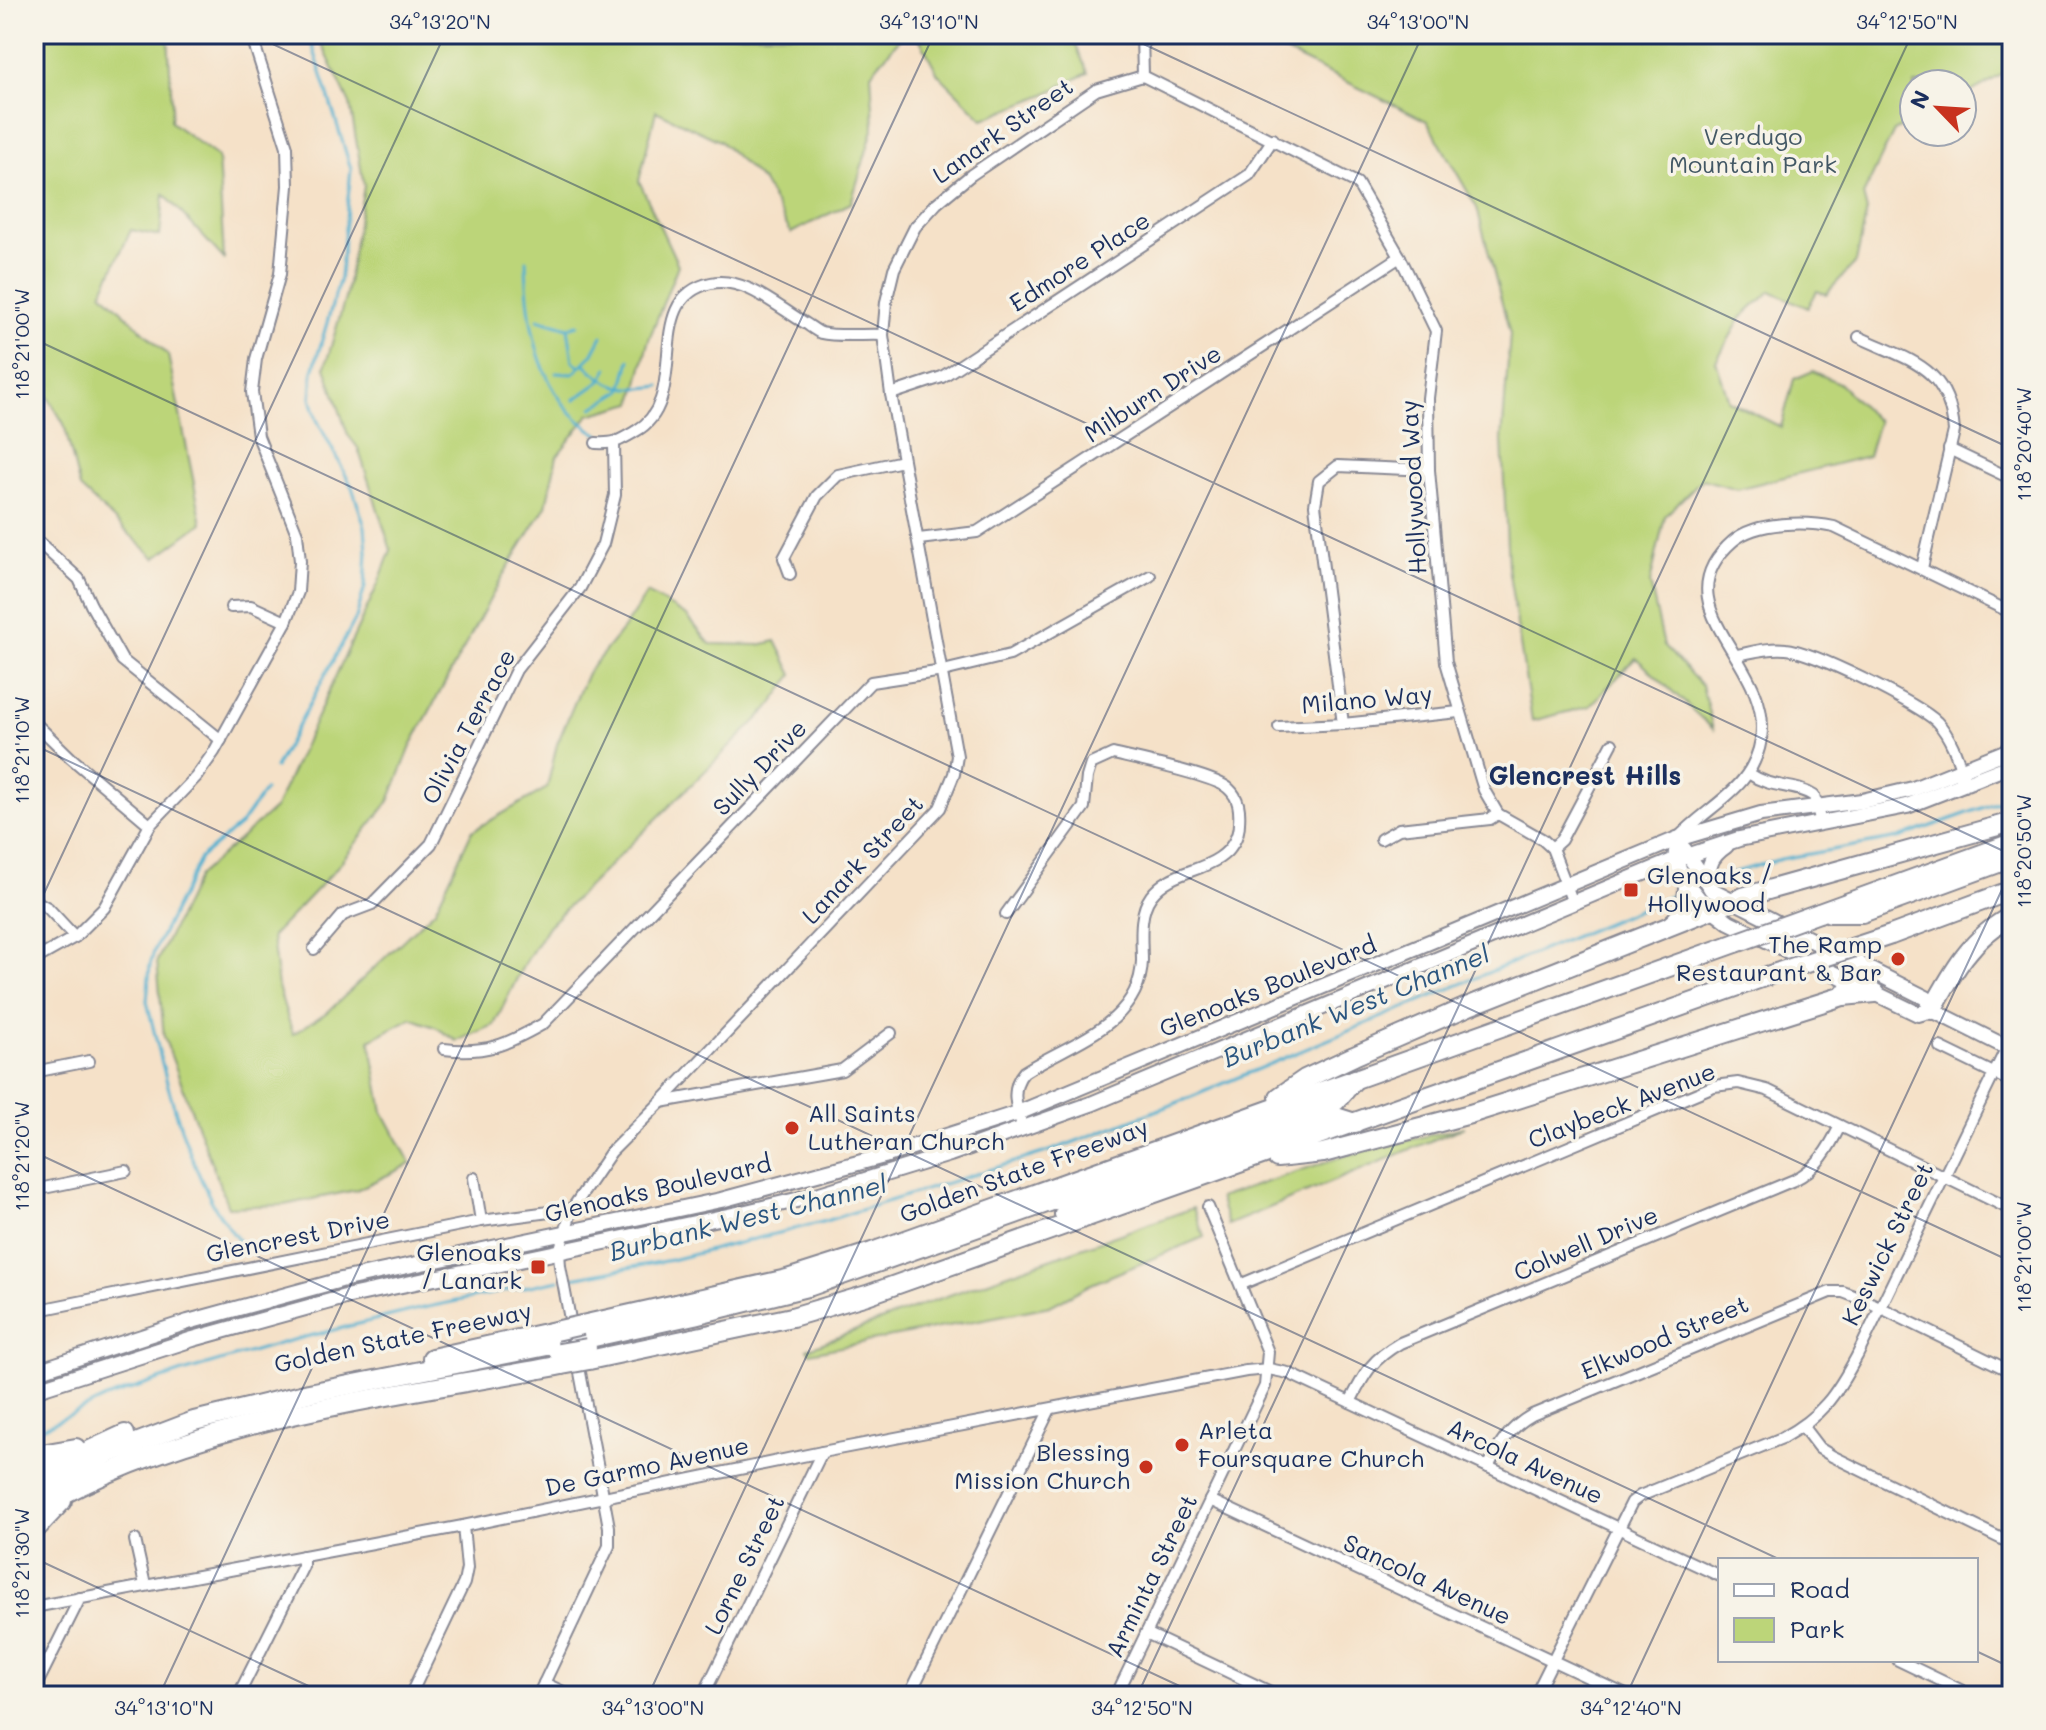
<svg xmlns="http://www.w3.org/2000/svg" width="2046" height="1730" font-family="Mali,sans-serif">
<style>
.green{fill:#bcd579;stroke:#6c826c;stroke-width:2}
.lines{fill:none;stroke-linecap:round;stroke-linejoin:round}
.stream{stroke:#51b0d0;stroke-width:3}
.street-casing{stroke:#888893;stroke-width:14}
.secondary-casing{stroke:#888893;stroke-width:18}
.highway-casing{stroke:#888893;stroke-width:22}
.street{stroke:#fff;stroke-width:10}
.secondary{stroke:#fff;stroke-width:14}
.highway{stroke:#fff;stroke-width:18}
.highway-bridge-casing{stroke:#888893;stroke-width:22;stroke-linecap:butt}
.highway-bridge{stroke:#fff;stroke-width:18}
.ticks{fill:none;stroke:#1b2f5e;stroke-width:2;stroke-opacity:0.45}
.poi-dot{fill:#c8321e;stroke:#f7f3e8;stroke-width:3}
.labels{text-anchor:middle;stroke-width:7;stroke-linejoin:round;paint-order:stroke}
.street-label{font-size:24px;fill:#1b2f5e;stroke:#f7f3e8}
.park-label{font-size:24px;fill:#435865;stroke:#f7f3e8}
.poi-label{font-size:24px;fill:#1b2f5e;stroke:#f7f3e8;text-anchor:start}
.neighbourhood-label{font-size:26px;font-weight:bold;fill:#1b2f5e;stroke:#f7f3e8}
.water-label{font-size:26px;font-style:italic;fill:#2b5680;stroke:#f7f3e8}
.neatline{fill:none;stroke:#1b2f5e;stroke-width:3}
.ticks-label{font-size:20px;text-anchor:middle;fill:#1b2f5e}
</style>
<rect width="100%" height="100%" fill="#f7f3e8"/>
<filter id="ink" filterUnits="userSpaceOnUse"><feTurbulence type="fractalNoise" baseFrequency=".0125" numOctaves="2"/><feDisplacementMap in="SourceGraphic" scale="16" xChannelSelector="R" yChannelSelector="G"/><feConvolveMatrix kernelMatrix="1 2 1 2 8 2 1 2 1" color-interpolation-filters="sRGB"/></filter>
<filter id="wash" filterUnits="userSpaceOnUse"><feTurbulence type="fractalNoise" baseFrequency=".006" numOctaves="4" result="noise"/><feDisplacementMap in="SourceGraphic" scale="32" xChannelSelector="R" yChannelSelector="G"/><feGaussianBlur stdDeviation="1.8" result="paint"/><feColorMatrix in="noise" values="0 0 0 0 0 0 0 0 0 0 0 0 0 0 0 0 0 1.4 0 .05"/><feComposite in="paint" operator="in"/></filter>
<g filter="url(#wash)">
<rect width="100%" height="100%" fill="#f5e1c8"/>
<g class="green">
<polygon points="34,34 168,34 172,106 171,122 218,157 224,259 164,194 160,236 131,230 102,292 168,355 202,523 155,558 80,488 64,424 34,373"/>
<polygon points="317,34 904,34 871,73 874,126 851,203 791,233 763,182 720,141 656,111 639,181 678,265 648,342 633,403 589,415 557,456 546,506 502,577 412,744 389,801 333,872 272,936 278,987 293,1034 329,1011 435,910 472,831 547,788 557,744 587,673 623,629 647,593 687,616 710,644 759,645 776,641 793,675 768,709 548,926 522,968 494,1025 457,1041 437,1028 411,1018 370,1040 383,1112 411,1164 356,1190 284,1205 228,1207 164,1037 157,961 198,876 275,808 378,584 391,550 358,448 348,435 325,367 346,295 364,186 350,104"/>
<polygon points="917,34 1071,34 1088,73 1043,95 983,119 938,74"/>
<polygon points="1249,34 2012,34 2012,69 1962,97 1962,84 1914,84 1914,121 1894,131 1863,195 1867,211 1856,262 1826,294 1817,291 1808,308 1771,291 1741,318 1716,361 1729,401 1781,427 1794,379 1813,371 1839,383 1878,422 1868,456 1737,489 1702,479 1665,516 1650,583 1664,646 1702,686 1713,729 1636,658 1590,706 1532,721 1508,567 1502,440 1510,334 1477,208 1427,121"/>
<polygon points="1464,1127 1228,1225 1219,1198 1346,1155"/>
<polygon points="1193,1208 1204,1237 1089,1285 1050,1306 810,1353 807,1349 930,1302"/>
</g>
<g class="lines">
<g class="stream">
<path d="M526,260C527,324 538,401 600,435"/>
<polyline points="538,319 568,328 578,325"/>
<polyline points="568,328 573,361 580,367"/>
<path d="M585,364C609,389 626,391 660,386"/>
<polyline points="556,373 573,374 592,355 602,336"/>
<polyline points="574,400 601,381 608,368"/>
<polyline points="593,408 622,390 630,360"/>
<polyline points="275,768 356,618 365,586 367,551 365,527 352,487 317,420 311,398 313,371 340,278 351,169 309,34"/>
<polyline points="1715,878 1781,859 1899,838 2012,797"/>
<path d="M244,1248C233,1233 221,1218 212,1202C179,1138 163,1071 147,1001L150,965L154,951L200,858L241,824L265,790"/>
<polyline points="567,1279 671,1260 822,1222 1053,1150 1184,1100 1676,894"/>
<polyline points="34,1432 106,1398 183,1372 285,1342 423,1308 559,1280"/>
</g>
</g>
</g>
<g filter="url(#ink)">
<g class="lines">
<defs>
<g id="street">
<polyline points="1142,34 1143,76 1357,183 1400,257 1436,331 1428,398 1429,470 1446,662 1484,790 1498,814 1542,839 1552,848 1573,903"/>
<path d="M1859,337C1910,361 1949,366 1954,431L1922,568"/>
<polyline points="891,394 942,377 1249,175 1273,139"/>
<path d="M596,443C615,444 619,441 636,431C693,399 640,298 711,283C744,276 779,308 805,323C810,326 816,331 821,333C837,337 866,334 883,335"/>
<polyline points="1949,449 2012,479"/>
<polyline points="34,538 79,579 91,605 122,660 221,740"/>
<polyline points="919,539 977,532 1400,257"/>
<polyline points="790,574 784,558 817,496 838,475 903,461"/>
<polyline points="231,607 251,606 286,622"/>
<path d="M1737,655C1753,652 1769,647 1786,649C1812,651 1919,704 1937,722C1953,739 1959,763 1966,784"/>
<polyline points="34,722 71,758 150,825"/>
<polyline points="1343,724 1315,505 1319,481 1338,466 1429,470"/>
<polyline points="1279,727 1343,724 1459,712"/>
<path d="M1750,774C1771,789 1794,783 1814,796L1821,823"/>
<polyline points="1381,839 1399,829 1490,819 1498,814"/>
<path d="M1677,839C1709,804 1753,790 1761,739C1774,662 1657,607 1733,541C1756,521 1807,521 1834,527L2012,613"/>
<polyline points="1552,848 1561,840 1612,744"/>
<polyline points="34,900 48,908 75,937"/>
<path d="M1006,914L1084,807L1087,777L1091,764L1113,754C1134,759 1217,776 1229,789C1239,798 1240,810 1239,823C1239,837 1231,850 1219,858C1197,873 1169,872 1151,896C1138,914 1142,940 1142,961C1140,1025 1069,1043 1024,1072C1009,1089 1017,1109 1023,1129"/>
<polyline points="314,949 343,915 372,904 431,844 516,670 580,588 603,544 615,495 614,444"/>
<polyline points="34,960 75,937 104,908 150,825 196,777 214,752 286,622 298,592 300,561 297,534 258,436 252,392 256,359 280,274 288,186 287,147 251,34"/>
<polyline points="1940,1047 2012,1082"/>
<path d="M444,1049C486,1054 506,1045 543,1024L871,682L943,671L1010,655L1150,576"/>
<polyline points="34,1072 89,1061"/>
<polyline points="661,1102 842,1070 891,1033"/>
<polyline points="474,1178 481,1221"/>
<polyline points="34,1190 126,1171"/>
<polyline points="1242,1284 1714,1086 1738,1083 1767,1090 2012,1210"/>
<polyline points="34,1311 481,1221 572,1209"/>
<path d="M1350,1402C1365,1373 1371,1360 1400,1343L1794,1180C1817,1169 1829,1148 1840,1126"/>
<polyline points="1803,1427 1819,1448 1832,1456 2012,1544"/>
<path d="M1488,1467C1500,1444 1509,1428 1532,1415L1830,1292H1843L1867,1301L2012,1372"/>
<polyline points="1210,1500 1628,1696"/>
<polyline points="135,1540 145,1585"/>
<polyline points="34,1607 463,1526 822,1452 1246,1371 1269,1369 1288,1373 1720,1576"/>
<polyline points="1146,1633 1279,1696"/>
<polyline points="1898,1660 1973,1696"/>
<polyline points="544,1683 572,1696"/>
<polyline points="34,1690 80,1598"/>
<polyline points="238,1696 303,1566 303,1556"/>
<polyline points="410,1696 464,1583 467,1568 463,1526"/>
<polyline points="538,1696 609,1546 609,1527 560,1266 559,1252 572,1209 611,1152 661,1102 940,808 954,774 957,756 891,394 883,335 886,302 894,269 915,227 937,203 971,175 1096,90 1143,76"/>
<polyline points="703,1696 822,1452"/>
<polyline points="909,1696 1050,1409"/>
<polyline points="1116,1696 1265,1386 1268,1352 1208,1207"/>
<path d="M1535,1696L1632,1502L1640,1496L1782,1438C1822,1416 1836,1395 1857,1356L2007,1047"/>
</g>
<g id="secondary">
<polyline points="1684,849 1712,890 1926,998 1932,1010 2012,1050"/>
<polyline points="1676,852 1675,860 1686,883 1699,899 1729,922 1918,1014 1932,1010"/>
<path d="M1711,889C1707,869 1708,858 1726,846"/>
<path d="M1669,924C1684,912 1686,903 1686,883"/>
<polyline points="34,1372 188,1322 341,1280 721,1200 884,1156 1018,1113 1677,839 1761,814 1862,801 1913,789 2012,749"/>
<polyline points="34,1390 193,1339 345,1297 742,1213 813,1196 950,1154 1091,1104 1675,860 1739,839 1907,806 2012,765"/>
</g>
<g id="highway">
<polyline points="1819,913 2012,843"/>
<polyline points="1830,913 1862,913 2012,858"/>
<polyline points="1891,935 2012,890"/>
<polyline points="1843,996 1853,982 1854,961"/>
<path d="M1932,1010C1952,973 1972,936 2012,916"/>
<polyline points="1279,1097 1305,1079 1354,1056 1469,1006 1743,897 2012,822"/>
<polyline points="1277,1158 1323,1153 1470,1114 1843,996 1875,993"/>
<polyline points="1064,1214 1333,1116 1355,1123"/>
<polyline points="582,1325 787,1279 872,1252 1736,943"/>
<polyline points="585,1339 694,1315 811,1286 1336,1101 1355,1079"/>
<polyline points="432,1358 555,1331"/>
<polyline points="589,1360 792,1317 867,1295 1767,976"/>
<polyline points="34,1459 47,1453 76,1448"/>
<polyline points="34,1476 125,1434"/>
<polyline points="34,1491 110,1453 194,1421 309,1393 557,1344"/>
<path d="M34,1510C195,1417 382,1399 562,1365"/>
<polyline points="34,1531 62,1501"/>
</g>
</defs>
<use href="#street" class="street-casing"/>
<use href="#secondary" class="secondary-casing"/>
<use href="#highway" class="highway-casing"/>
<use href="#street" class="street"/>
<use href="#secondary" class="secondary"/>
<use href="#highway" class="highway"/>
<defs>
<g id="highway-bridge">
<polyline points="1736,943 1819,913"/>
<polyline points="1767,976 1891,935"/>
<polyline points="555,1331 582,1325"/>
<polyline points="559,1353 587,1348"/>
<polyline points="562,1365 589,1360"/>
</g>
</defs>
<use href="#highway-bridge" class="highway-bridge-casing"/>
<use href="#highway-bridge" class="highway-bridge"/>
</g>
</g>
<path class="ticks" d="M251,34L2012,855M1122,34L2012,449M1993,34L2012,43M34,339L2012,1262M34,745L1781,1560M34,915L445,34M34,1152L1201,1696M34,1558L330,1696M1976,1651L2012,1668M159,1696L934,34M648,1696L1423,34M1137,1696L1912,34M1626,1696L2012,868"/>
<g class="poi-dot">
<rect x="1623" y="882" width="16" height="16" rx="4"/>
<circle cx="1898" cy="959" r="8"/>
<circle cx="792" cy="1128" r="8"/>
<rect x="530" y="1259" width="16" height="16" rx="4"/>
<circle cx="1182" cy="1445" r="8"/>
<circle cx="1146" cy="1467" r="8"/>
</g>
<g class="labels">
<g class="street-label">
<text transform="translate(1003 131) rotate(-35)" y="8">Lanark Street</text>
<text transform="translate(1080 262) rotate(-33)" y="8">Edmore Place</text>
<text transform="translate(1153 394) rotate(-33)" y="8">Milburn Drive</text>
<text transform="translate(1414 487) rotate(-93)" y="8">Hollywood Way</text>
<text transform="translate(1367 700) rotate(-5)" y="8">Milano Way</text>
<text transform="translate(469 727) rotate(-62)" y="8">Olivia Terrace</text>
<text transform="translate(760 768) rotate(-46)" y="8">Sully Drive</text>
<text transform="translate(863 860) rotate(-47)" y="8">Lanark Street</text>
<text transform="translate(1268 987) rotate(-22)" y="8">Glenoaks Boulevard</text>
<text transform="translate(1622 1106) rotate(-21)" y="8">Claybeck Avenue</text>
<text transform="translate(1024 1171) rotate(-20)" y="8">Golden State Freeway</text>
<text transform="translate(658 1189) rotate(-13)" y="8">Glenoaks Boulevard</text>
<text transform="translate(298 1237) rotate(-11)" y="8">Glencrest Drive</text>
<text transform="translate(1586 1244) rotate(-23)" y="8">Colwell Drive</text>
<text transform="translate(1888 1244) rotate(-64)" y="8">Keswick Street</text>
<text transform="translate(403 1338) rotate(-12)" y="8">Golden State Freeway</text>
<text transform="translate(1665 1338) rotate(-23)" y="8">Elkwood Street</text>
<text transform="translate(1525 1462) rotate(25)" y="8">Arcola Avenue</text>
<text transform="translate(647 1467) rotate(-12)" y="8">De Garmo Avenue</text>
<text transform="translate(745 1565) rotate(-64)" y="8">Lorne Street</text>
<text transform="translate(1152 1576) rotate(-64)" y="8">Arminta Street</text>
<text transform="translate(1427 1580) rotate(25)" y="8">Sancola Avenue</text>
</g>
<g class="park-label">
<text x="1753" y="145">Verdugo<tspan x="1753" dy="28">Mountain Park</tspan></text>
</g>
<g class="poi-label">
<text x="1647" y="884">Glenoaks /<tspan x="1647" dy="28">Hollywood</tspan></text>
<text x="1882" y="953" text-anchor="end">The Ramp<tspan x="1882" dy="28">Restaurant &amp; Bar</tspan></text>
<text x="808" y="1122">All Saints<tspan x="808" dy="28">Lutheran Church</tspan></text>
<text x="522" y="1261" text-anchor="end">Glenoaks<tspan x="522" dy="28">/ Lanark</tspan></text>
<text x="1198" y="1439">Arleta<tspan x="1198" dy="28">Foursquare Church</tspan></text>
<text x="1130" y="1461" text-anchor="end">Blessing<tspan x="1130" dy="28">Mission Church</tspan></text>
</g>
<g class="neighbourhood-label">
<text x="1585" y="785">Glencrest Hills</text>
</g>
<g class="water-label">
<text transform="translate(1356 1006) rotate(-22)" y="9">Burbank West Channel</text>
<text transform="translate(748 1218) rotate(-14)" y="9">Burbank West Channel</text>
</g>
</g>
<rect width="2046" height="1730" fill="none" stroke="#f7f3e8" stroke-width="88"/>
<rect x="1718" y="1558" width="260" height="104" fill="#f7f3e8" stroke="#9fa5b1" stroke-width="2"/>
<rect x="1734" y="1584" width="40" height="12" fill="#ffffff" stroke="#9fa5b1" stroke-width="2"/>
<text x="1790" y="1598" font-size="24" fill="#1b2f5e">Road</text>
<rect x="1734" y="1618" width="40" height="24" fill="#bcd579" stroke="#9fa5b1" stroke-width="2"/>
<text x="1790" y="1638" font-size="24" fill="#1b2f5e">Park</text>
<g transform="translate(1938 108) rotate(295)"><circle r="38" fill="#f7f3e8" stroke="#9fa5b1" stroke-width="2"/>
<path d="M0-6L14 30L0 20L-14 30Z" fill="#c8321e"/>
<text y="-12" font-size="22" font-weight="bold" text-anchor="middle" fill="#1b2f5e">N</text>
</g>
<rect x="44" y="44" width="1958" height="1642" class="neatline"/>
<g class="ticks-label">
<text x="440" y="29">34°13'20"N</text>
<text x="929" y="29">34°13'10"N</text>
<text x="1418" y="29">34°13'00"N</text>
<text x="1907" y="29">34°12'50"N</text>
<text transform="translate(22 344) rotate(-90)" y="7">118°21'00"W</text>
<text transform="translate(2024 444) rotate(-90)" y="7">118°20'40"W</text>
<text transform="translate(22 750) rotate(-90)" y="7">118°21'10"W</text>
<text transform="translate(2024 851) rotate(-90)" y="7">118°20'50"W</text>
<text transform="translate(22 1156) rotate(-90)" y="7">118°21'20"W</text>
<text transform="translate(2024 1257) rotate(-90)" y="7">118°21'00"W</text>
<text transform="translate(22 1563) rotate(-90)" y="7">118°21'30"W</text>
<text x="164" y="1715">34°13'10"N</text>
<text x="653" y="1715">34°13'00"N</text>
<text x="1142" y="1715">34°12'50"N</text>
<text x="1631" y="1715">34°12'40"N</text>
</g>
</svg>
